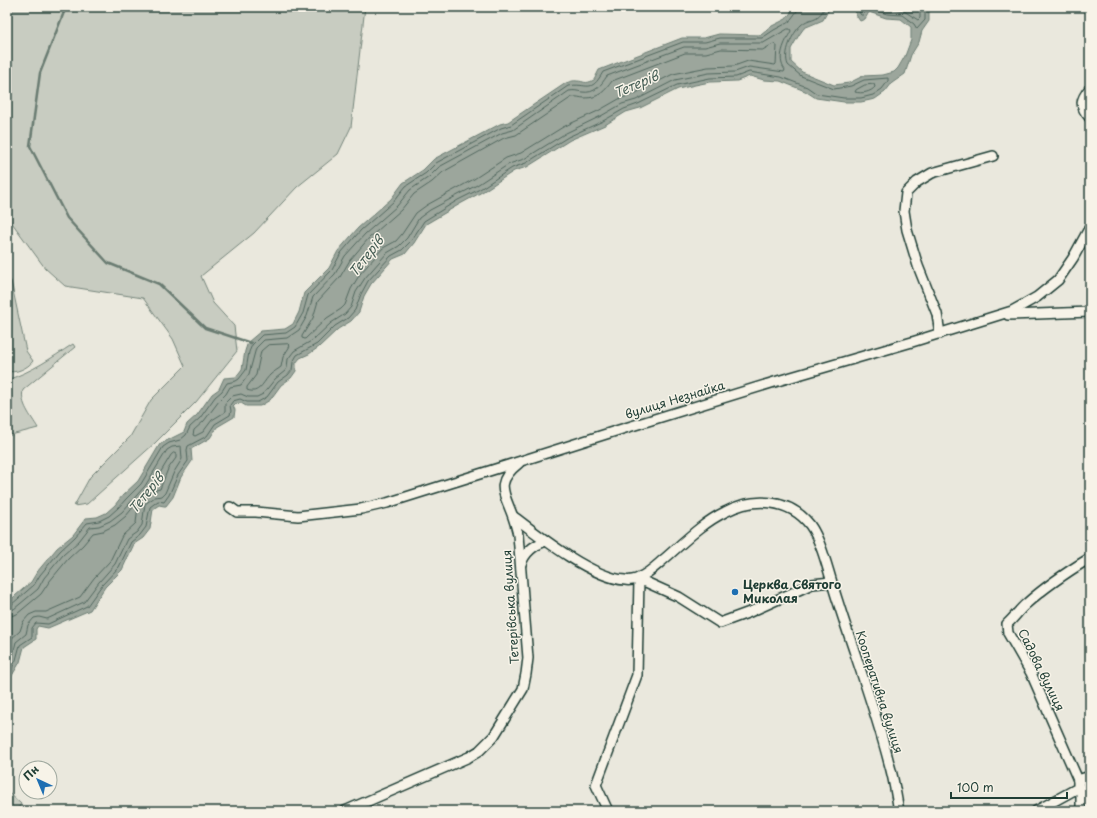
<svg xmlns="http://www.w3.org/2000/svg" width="1097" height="818" font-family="'Playpen Sans',sans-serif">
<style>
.green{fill:#c8ccc1;stroke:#74847a}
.water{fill:#9ca69c;stroke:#6a7c72}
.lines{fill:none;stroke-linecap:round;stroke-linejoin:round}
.shore{stroke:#51675e;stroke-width:1}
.stream{stroke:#6a7c72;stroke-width:2.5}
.minor-casing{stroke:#1f3d34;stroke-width:12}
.minor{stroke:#f7f3e8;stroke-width:9}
.poi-dot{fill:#1f6fb2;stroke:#f7f3e8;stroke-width:1.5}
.labels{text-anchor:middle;stroke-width:3;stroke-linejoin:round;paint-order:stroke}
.street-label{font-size:12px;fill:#1f3d34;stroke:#f7f3e8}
.poi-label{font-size:12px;font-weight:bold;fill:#1f3d34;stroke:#f7f3e8;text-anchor:start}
.water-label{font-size:13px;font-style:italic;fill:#445c53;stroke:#f7f3e8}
</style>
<rect width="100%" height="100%" fill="#eae8dd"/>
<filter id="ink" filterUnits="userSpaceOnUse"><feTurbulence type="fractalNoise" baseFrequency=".025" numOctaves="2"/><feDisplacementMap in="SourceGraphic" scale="8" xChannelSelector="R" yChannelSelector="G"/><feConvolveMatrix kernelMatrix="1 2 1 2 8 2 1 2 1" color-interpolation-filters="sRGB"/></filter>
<g filter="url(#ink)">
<g class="green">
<polygon points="7,7 365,7 351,127 338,154 297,187 254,233 201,276 213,303 234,326 237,351 196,402 155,443 87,504 74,506 90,477 130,437 151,400 185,366 173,339 143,298 65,286 45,268 7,216"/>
<path d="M7,277L11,281L26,351L33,361C28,368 15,374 7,371Z"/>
<path d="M73,344L75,347L23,390C20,404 31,416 38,428L7,436V380C33,371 50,359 73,344Z"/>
<polygon points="7,791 21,804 16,811 7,811"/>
</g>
<path class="water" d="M795,7H830L823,20L804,28L799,35L791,49V62L802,72L834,85L849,83L863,76L883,75L894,72L898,68L905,56L911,40V27L901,19L886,18L869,12L865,19L860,21L856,15L855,7H929V21L922,31L919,42L911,55L905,74L892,83L885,92L875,99L861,102H844L816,98L805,91L780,81L764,80L750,76L737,81L710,82L695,85L678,89L640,108L626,112L605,125L570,140L527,167L514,171L482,192L460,204L426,224L414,243L405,254L393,259L371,284L364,296L359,312L351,321L338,329L319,347L309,354L300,358L296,363V371L291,378L281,385L270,400L260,406H246L241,403L235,404L233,406L235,410L234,417L217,427L210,438L191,449L192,461L181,477L173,497L166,506H164L159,505L153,509L150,529L143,538L134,544L122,570L105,587L90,610L48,628L38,626L36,629V639L24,647L20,662L7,684V603L31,582L37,572L57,548L73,535L86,518L97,517L106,513L115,505L122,496L138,481L160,444L184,432L187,424L197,415L212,394L219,389L224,378L236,377L242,369L245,351L248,342L261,331L285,329L293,324L299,312L304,293L329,268L338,251L358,228L391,199L403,183L423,170L434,159L500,124L508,122L566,83C569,82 574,80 577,81C585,81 584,85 594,80L599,70L682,38H704L719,34L761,35L772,26L786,19Z"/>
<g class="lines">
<g class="shore">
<polyline points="859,7 860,14 861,15 863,15 866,9 870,8 887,14 902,15 914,24 917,29 925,20 925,7"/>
<polyline points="883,7 904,11 918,20 920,18 920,7"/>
<path d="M788,29H790L791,31C785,42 776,58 785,70L784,72L749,67L735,72L709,73L675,80L636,100L622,104L601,116L566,133L524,159L509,164L477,185L430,210L419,218L407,238L399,246L387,253L365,278L356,292L351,307L345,314L331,323L313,340L294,351L288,359L287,368L285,371L275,379L263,394L257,397H248L241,394L232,396L225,403V412L212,420L203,432L195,436L193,435L194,430L204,421L219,401L226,394L230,387L241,385L249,374L256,348L264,340L287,338L299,330L307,316L313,297L335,274L345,256L365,234L397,206L410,190L429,177L439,167L502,133L513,130L569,91C575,90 577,91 582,92C595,94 601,85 607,76L684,47H705L720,43H763Z"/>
<path d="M774,44L777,46L776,64L775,65L748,61L734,66L708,67L673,74L634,94L619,99L598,111L563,127L521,153L506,158L474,179L427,205L416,213L402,234L396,241L383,248L360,274L351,289L345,305L341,309L327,318L305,339L302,338V336L313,318L318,301L340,277L350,260L369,238L401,210L414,194L432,182L443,172L504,138L516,135L572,97C577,96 580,98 585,98C599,98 605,91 612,81L685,53H706L721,49L762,50Z"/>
<path d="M865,85L874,84L875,87C871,92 862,94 855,92L856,90Z"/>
<path d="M288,344L290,346L283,357L281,367C277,370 273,372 270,375C263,382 259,395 247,390V387L256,375L261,351L268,345Z"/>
<polygon points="174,453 176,454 176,458 168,469 160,489 152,491 151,488 171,455"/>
<path d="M7,606L11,605L34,585L40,575L60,551L75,537L87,523L99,521L109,516L118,508L126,499L141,484L163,447L169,443L180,440L186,435L190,427L200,418L215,397L222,391L227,383L236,381L239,379L246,370L249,352L252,345L262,335L286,333L295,327L303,313L308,295L332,270L341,253L361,230L393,202L406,186L426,173L436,163L501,128L511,125L568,86C588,82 590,95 603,72L683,42H705L720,38H762L774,30L789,22L797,11L798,7"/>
<polyline points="7,611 14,609 38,589 44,578 63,555 79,541 90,527 99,526 110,521 122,512 145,486 167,450 172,447 181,446 182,459 174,472 165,493 162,496 155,497 145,504 142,525 137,532 127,539 115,564 99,582 84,602 47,619 39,617 34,618 28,625 26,634 16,642 12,658 7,667"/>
<polyline points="7,617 17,614 41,594 49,582 68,559 83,545 93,533 103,531 115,525 126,516 135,505 138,506 136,523 122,536 110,561 94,578 80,597 46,612 36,612 29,615 23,622 20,631 11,639 7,652"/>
<path d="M7,677L16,660L20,645L32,637V628L36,623L48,624L87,606L102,585L119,567L131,542L140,535L146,527L150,507L158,501L164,502L169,495L178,475L188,461L187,450L188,446L207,436L215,424L230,415L231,411L230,405L233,401L240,399L247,402H258L267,397L278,382L288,375L292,370L293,362L297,355L317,344L335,326L348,318L355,310L361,294L368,281L391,256L402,250L411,241L424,221L458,200L480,189L512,168L526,163L568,137L603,121L624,109L638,104L677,85L710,78L736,77L749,72L781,77L807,87L817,94L844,98H861L873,95L882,89L888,81V78L864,80L851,86L834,89L801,76L788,65C783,53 792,34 801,25C811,16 817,23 825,7"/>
</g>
<polyline class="stream" points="66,7 40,73 30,146 67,218 108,263 159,284 205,328 251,343"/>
<defs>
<g id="minor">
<path d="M1090,88C1080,100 1079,106 1090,118"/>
<polyline points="1008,315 1090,312"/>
<polyline points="940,334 937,314 918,266 907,230 904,211 906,193 917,182 932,173 993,156"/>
<polyline points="230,507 237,512 256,512 298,516 361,509 387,503 521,461 622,429 781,380 912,342 1012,311 1037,297 1058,280 1073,258 1090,227"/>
<path d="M513,516C539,536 592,578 625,580C629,581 636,580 640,577C649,573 656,566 663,560C683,543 702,523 725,512C753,497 789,498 810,525C822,541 831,582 838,602C855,656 875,708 889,763C894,779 896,795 899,811"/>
<path d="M521,564C525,552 534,545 546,541"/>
<polyline points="1078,780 1090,776"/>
<path d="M345,811L469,757L479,751L494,736L523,689L526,674L528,658L518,535C517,529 515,523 513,517C504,492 494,483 519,463"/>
<polyline points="608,811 596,785 637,675 639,579 679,597 720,623 750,612 812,584 831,582"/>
<polyline points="1036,811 1078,788 1078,782"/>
<path d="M1081,811V793L1078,780L1031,673L1008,633L1007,624C1014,618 1019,610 1026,604C1046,586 1067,572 1090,558"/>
</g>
</defs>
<use href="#minor" class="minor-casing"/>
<use href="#minor" class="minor"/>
</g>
</g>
<circle class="poi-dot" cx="735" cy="592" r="4"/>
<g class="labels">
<g class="street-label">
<text transform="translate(675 400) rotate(-17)" y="4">вулиця Незнайка</text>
<text transform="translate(511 607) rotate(-94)" y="4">Тетерівська вулиця</text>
<text transform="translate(1041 670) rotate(64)" y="4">Садова вулиця</text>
<text transform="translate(879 692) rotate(72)" y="4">Кооперативна вулиця</text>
</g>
<g class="poi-label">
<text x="743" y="589">Церква Святого<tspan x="743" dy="14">Миколая</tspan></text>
</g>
<g class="water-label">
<text transform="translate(636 84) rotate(-23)" y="5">Тетерів</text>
<text transform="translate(366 256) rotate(-52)" y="5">Тетерів</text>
<text transform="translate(146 493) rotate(-51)" y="5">Тетерів</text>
</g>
</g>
<rect width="1097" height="818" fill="none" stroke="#f7f3e8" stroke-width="24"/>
<rect x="12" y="12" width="1073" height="794" fill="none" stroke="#1f3d34" stroke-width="1.5" filter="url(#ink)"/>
<g transform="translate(38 780) rotate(316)"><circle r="19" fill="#f7f3e8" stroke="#a1aaa0"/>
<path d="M0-3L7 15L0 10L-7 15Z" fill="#1f6fb2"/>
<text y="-6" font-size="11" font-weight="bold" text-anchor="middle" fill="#1f3d34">Пн</text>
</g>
<path d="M951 792v6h116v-6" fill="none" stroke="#1f3d34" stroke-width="2"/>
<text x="957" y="792" font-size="12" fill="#1f3d34" stroke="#f7f3e8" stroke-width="3" paint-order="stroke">100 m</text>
</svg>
